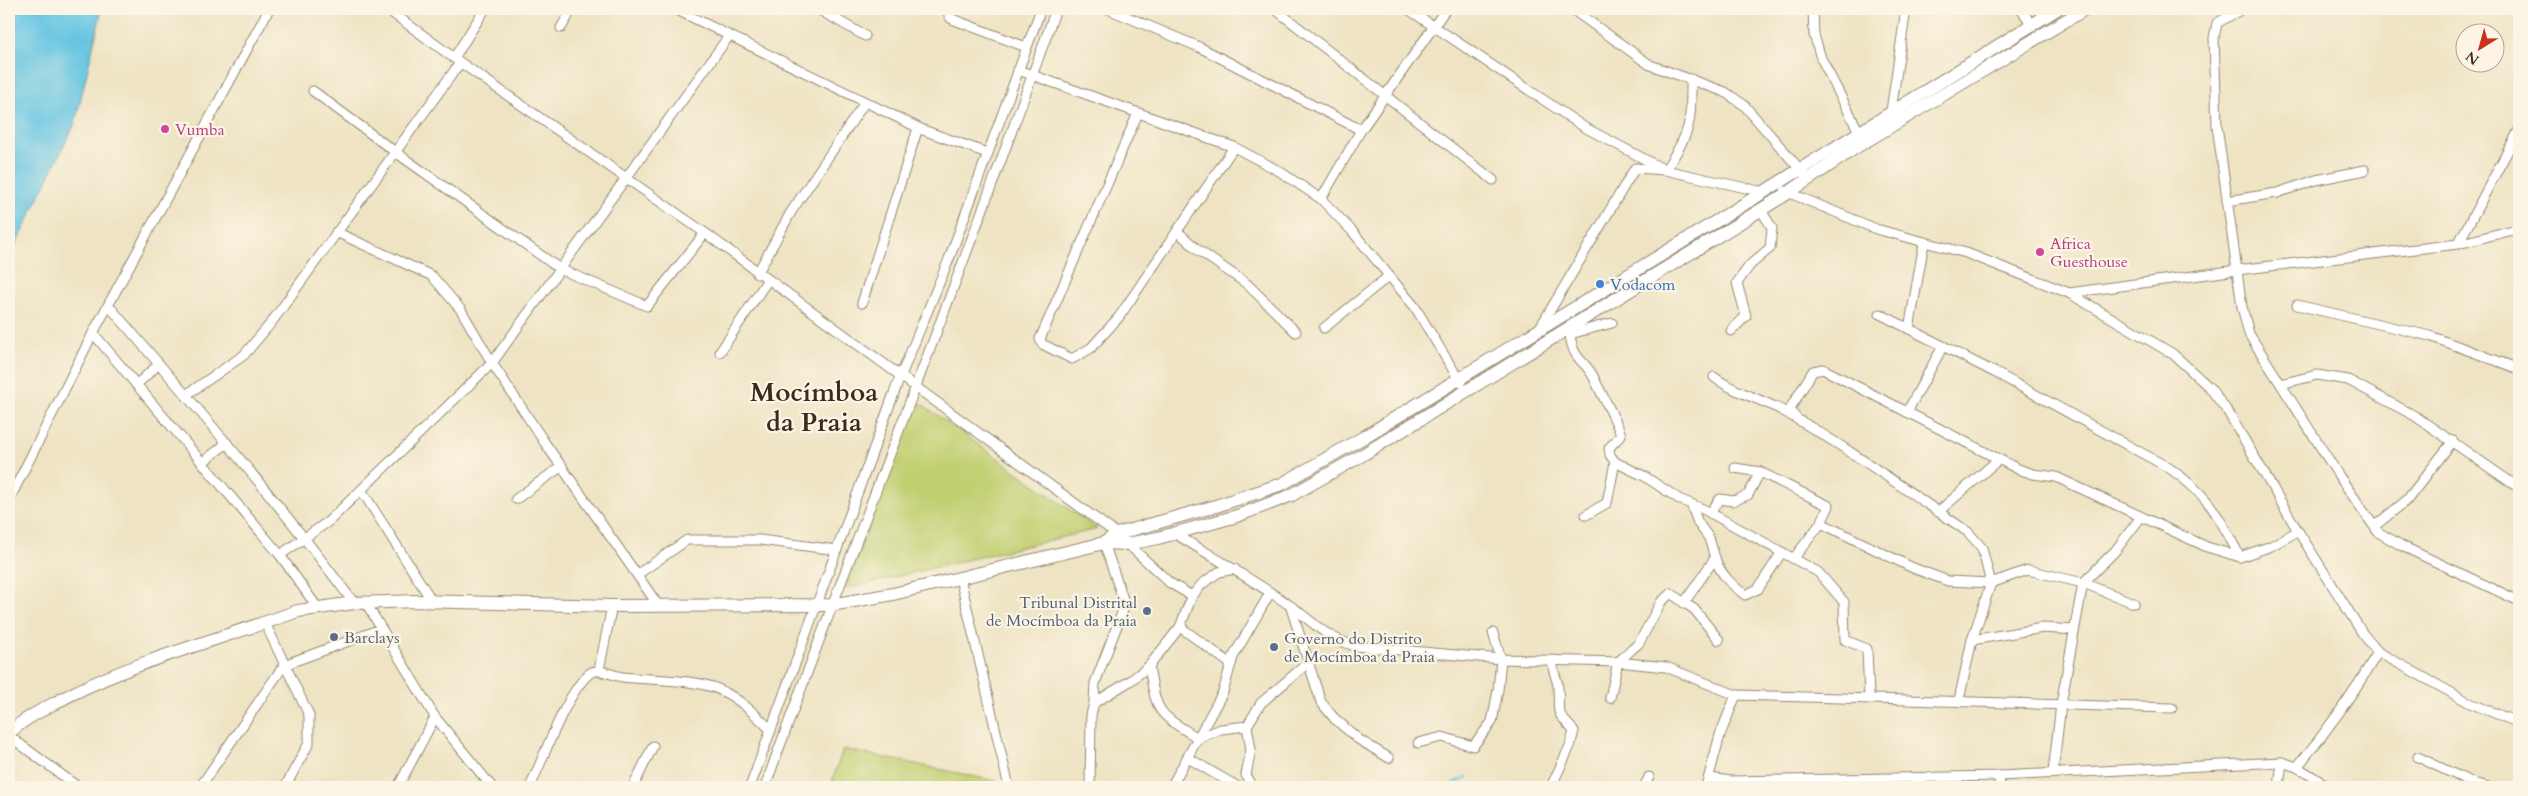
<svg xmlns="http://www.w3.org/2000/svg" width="2528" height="796" font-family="Cardo,serif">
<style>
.green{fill:#c1cf71;stroke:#7e7c48}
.water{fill:#64c4e2;stroke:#507780}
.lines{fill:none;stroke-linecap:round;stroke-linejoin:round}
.stream{stroke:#64c4e2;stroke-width:3}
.street-casing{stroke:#948670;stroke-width:11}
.secondary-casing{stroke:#948670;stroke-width:14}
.street{stroke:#fff;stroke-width:9}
.secondary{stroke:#fff;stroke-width:12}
.hotel-dot{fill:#d1479c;stroke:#fcf5e5;stroke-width:2}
.shop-dot{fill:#3f7fe0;stroke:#fcf5e5;stroke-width:2}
.service-dot{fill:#5c6f8a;stroke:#fcf5e5;stroke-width:2}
.labels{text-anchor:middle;stroke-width:4.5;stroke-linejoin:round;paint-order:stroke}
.hotel-label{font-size:16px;fill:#b23c85;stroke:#fcf5e5;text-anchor:start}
.shop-label{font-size:16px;fill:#366cbe;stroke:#fcf5e5;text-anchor:start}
.service-label{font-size:16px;fill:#4e5e75;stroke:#fcf5e5;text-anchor:start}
.town-label{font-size:26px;font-weight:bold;fill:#3b2a1e;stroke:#fcf5e5}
</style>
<rect width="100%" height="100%" fill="#fcf5e5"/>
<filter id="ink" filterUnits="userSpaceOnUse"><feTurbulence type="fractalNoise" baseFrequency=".02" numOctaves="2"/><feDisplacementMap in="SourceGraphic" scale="10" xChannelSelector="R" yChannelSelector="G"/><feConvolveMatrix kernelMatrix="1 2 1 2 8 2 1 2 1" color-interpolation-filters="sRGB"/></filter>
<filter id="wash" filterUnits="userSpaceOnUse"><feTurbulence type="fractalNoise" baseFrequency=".0096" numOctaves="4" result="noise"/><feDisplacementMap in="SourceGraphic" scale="20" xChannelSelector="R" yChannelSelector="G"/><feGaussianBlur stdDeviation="1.12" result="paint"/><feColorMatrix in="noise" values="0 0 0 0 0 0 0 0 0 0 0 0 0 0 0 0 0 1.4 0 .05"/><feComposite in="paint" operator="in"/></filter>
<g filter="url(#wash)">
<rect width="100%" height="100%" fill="#eee3c3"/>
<g class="green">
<polygon points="916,400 1097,529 845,589"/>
<polygon points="843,749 996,781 998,787 830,787"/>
</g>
<polygon class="water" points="9,9 102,9 75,123 9,259"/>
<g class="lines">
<polyline class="stream" points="1446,787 1467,777"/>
</g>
</g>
<g filter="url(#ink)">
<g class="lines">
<defs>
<g id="street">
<polyline points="387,9 454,58 705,233 939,404 1117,534 1170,583 1192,596"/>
<polyline points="675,9 923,130 987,153"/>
<polyline points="818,9 865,36"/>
<polyline points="948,9 949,16 952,19 1026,47"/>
<polyline points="1108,9 1199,47 1361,130"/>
<polyline points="1275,9 1493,180"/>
<polyline points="1408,9 1584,127 1665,170 1764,192"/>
<polyline points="1572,9 1650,65 1725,92 1744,105 1804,174"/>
<polyline points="1813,9 1814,35 1821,58 1859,132"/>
<polyline points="2022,9 2031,25"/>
<polyline points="2242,9 2217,23 2214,38 2217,126 2242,307 2249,334 2339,476 2378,532 2402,546 2519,601"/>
<polyline points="561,28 572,9"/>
<polyline points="454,58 485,9"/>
<polyline points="1018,70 1234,147 1279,171 1321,199 1352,231 1415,307 1461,383"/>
<polyline points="313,91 394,151 560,269 647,306 705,233"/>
<polyline points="1891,111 1906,9"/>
<polyline points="1138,113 1040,339 1042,344 1072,359 1091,348 1119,317 1234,147"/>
<polyline points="1785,191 1876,229 1966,253 2069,293 2173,354 2210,388 2228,412 2298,531 2363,634 2378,652 2470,703 2519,723"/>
<polyline points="1321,199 1361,130 1446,9"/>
<polyline points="2227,201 2277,193 2316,180 2365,170"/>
<polyline points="1177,231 1198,250 1247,284 1296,332"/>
<polyline points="336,232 432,276 461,310 492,363 545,443 658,605"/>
<polyline points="2458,244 2519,130"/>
<polyline points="757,274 791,212 865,102"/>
<polyline points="2069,293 2237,270 2458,244 2513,230 2519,231"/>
<polyline points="862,303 918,128"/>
<polyline points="2297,305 2430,336 2519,369"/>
<path d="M109,306C193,403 277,500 354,603"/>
<path d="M1880,314L1996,373L2169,468C2210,496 2218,515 2240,557"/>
<polyline points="1324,328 1389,276"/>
<path d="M1539,329L1635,168L1665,170C1691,132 1691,125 1691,79"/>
<polyline points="1909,329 1924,243"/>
<polyline points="1731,331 1746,316 1737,283 1750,265 1770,248 1772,228 1761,210"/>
<polyline points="93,333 280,555 317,607"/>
<polyline points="720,352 767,281"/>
<path d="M1714,377C1735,393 1762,399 1785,412C1848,448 1908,491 1968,532L1982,548L1991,583L2028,570L2083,583L2115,551L2141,517"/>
<polyline points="2281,384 2317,375 2348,380 2415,416 2519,488"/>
<polyline points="136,385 159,364"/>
<polyline points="186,395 244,355 271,323 460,63"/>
<polyline points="1907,412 1943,346"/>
<polyline points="1797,419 1791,412 1791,407 1813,371 1823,369 2018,469 2033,474 2056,477 2207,547 2240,557 2271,546 2298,531"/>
<polyline points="203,462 227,443"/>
<polyline points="1615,462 1644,476 1679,499 1705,510 1818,572 1844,602 1845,640 1867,649 1869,698"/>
<polyline points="1735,468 1760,472 1829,506 1821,523 1913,568 1948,581 1991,583 1972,640 1959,700"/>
<polyline points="362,491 432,601"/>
<polyline points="516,499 562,466"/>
<polyline points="9,500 93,333 269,9"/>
<polyline points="1938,512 1998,460"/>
<polyline points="1710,513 1720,499 1733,501 1748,495 1760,472"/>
<path d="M1586,515L1607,503L1615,462L1610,455L1609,448L1621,435C1614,415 1603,398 1594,378C1585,359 1573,362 1570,334L1612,323"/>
<polyline points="2376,525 2407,500 2453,441"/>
<path d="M1174,533C1213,557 1251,579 1288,604C1314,622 1322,636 1355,646L1501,659L1618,662L1666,667L1736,695"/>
<polyline points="280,555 329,521 492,363 729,36"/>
<path d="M1715,558C1720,574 1732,585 1745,595L1758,589L1782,552"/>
<polyline points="1794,558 1821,523"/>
<polyline points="638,574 687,540 760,540 837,550"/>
<polyline points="960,578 1009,787"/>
<polyline points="366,603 435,717 492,787"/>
<polyline points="1684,603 1694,609 1719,640"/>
<polyline points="1291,608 1321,702 1334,718 1358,739 1389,758"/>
<polyline points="265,623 309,715 309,743 285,787"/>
<polyline points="1180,627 1231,664"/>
<polyline points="1972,640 2043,628 2074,630"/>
<path d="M1149,666C1157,714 1157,713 1198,738L1221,729L1247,726L1261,703L1309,662"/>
<polyline points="599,670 612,606"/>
<polyline points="1610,698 1618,662 1639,643 1661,602 1671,593 1684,603 1715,558 1709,538 1698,523 1691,504"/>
<polyline points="1094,703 1095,683 1125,605 1104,543"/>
<polyline points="1247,726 1251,750 1246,775 1253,787"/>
<polyline points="9,736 78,787"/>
<polyline points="1418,743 1442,737 1473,746 1492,722 1498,690 1501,659 1493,633"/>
<polyline points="2418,757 2473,783 2488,787"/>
<polyline points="1188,758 1238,787"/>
<path d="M2297,767C2328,730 2354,693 2378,652"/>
<polyline points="2053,773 2061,704 2083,583 2134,603"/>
<polyline points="1709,778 1731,781 2000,776 2282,762 2297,767 2329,787"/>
<polyline points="200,787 284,665 381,629"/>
<polyline points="398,787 435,717"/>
<path d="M530,787C543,759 567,691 590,673C599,667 613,676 623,677C649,680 698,679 720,690C740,699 756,715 771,730"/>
<polyline points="633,787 653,746"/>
<polyline points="750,787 897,385 949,259 1041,9"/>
<path d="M765,787C859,527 964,270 1056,9"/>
<polyline points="1090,787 1091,715 1094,703 1130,681 1149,666 1180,627 1192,596 1202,584 1219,572 1235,569"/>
<polyline points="1171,787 1223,692 1233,657 1270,593"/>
<path d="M1551,787L1570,746L1574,731C1553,708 1560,715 1558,688C1558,677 1551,672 1553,660"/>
<polyline points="1644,787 1649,777"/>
<polyline points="1706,787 1720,735 1736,695 2172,708"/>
<polyline points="1999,787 2000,776"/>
<polyline points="2279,787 2282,762"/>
</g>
<g id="secondary">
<polyline points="1104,543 1117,534 1216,506 1282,484 1364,437 1764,192 2057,9"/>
<path d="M9,733C26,717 46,708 66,697C140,659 221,639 298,611L354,603L419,601L612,606L831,605L893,594L1104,543L1128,544L1158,538L1237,516L1292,495L1364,454L1788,193L1858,146L2085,9"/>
</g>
</defs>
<use href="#street" class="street-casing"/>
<use href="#secondary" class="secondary-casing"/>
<use href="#street" class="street"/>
<use href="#secondary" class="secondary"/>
</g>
</g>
<g class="hotel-dot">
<circle cx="165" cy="129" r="5"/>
<circle cx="2040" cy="252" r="5"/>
</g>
<circle class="shop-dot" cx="1600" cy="284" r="5"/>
<g class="service-dot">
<circle cx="1147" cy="611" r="5"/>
<circle cx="334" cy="637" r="5"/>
<circle cx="1274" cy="647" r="5"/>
</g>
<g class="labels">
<g class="hotel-label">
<text x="175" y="135">Vumba</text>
<text x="2050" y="249">Africa<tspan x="2050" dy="18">Guesthouse</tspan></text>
</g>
<g class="shop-label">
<text x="1610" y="290">Vodacom</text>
</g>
<g class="service-label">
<text x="1137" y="608" text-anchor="end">Tribunal Distrital<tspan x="1137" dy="18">de Mocímboa da Praia</tspan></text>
<text x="344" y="643">Barclays</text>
<text x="1284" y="644">Governo do Distrito<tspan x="1284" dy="18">de Mocímboa da Praia</tspan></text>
</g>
<g class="town-label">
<text x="814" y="401">Mocímboa<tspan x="814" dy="30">da Praia</tspan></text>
</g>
</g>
<rect width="2528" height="796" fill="none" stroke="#fcf5e5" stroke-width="30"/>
<g transform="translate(2480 48) rotate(217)"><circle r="24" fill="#fcf5e5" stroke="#afa495"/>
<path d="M0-4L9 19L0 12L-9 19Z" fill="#c8321e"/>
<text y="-8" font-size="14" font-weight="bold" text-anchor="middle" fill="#3b2a1e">N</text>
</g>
</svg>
